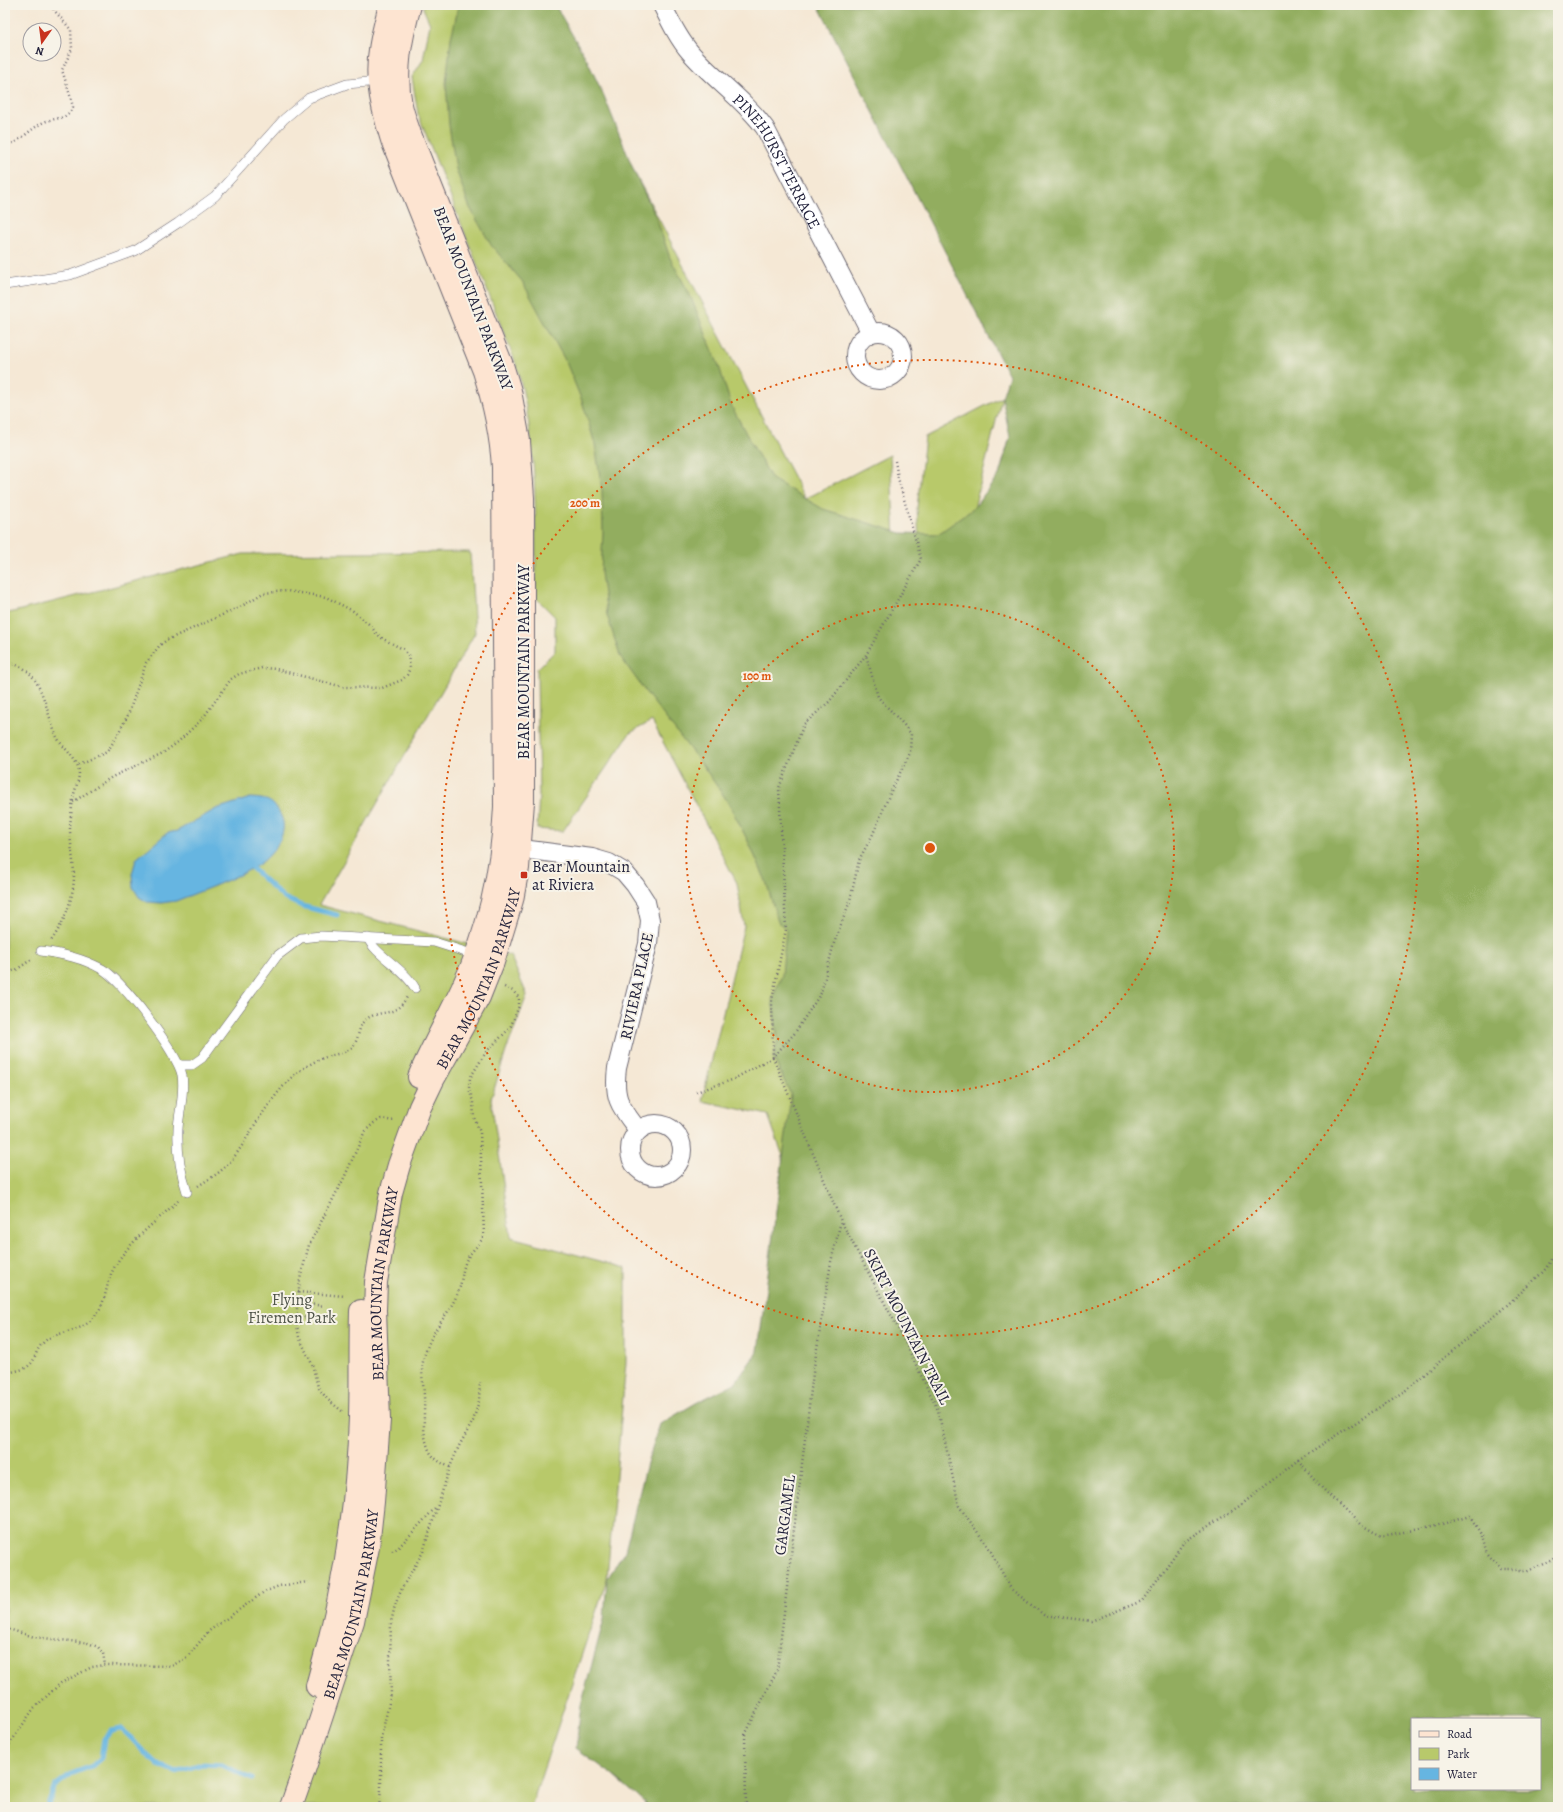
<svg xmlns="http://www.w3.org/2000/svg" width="1563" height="1812" font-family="Alegreya,serif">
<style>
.green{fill:#b8c96b;stroke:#6d7653}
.forest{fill:#92ad5f;stroke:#5a684d;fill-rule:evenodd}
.water{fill:#66b5e1;stroke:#446c8e}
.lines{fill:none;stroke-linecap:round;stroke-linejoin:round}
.stream{stroke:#66b5e1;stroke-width:5}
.lane-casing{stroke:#6c6771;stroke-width:10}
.street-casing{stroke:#6c6771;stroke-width:20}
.secondary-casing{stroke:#6c6771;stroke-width:24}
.path{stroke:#6c6771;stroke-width:2.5;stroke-dasharray:1 3;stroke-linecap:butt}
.lane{stroke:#fff;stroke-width:9}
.street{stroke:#fff;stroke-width:18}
.secondary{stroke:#fde4d1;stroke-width:22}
.ring{fill:none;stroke:#de560e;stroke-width:2;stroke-dasharray:2 4}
.poi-dot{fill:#c8321e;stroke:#f7f3e8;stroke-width:1.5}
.labels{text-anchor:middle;stroke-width:4;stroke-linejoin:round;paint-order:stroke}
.street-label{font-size:16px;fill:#22223b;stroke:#f7f3e8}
.poi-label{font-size:16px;fill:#22223b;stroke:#f7f3e8;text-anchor:start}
.park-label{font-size:16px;fill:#4f5449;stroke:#f7f3e8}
.centre{fill:#de560e;stroke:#f7f3e8;stroke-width:2}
.ring-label{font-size:12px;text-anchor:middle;font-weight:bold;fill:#de560e;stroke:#f7f3e8;stroke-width:4;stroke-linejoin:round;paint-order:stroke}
</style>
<rect width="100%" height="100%" fill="#f7f3e8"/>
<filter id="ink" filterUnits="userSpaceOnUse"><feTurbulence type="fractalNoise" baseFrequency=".025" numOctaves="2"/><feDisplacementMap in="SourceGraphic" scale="8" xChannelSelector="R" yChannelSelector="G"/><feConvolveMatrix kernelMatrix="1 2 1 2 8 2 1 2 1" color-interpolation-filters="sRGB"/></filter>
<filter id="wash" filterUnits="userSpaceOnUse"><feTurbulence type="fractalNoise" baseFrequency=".012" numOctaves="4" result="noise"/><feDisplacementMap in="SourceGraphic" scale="16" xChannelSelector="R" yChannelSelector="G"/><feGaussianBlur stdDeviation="0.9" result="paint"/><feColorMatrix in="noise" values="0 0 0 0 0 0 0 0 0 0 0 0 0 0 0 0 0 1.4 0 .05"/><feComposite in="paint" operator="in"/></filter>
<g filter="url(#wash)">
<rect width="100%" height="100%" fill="#f5e8d5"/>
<g class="green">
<path d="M424,5H547L805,499L890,455L896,553L800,1203L768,1115L702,1101L744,926L737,883L652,721L630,733L563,831L537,829L539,795L537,669L555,651V617L536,598C535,516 539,441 515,361L418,114L412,77L423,60L430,24L423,8Z"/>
<polygon points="1002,397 961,561 920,555 917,508 925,437"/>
<polygon points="470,552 475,633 319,905 510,955 527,995 506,1051 491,1099 511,1237 626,1268 626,1362 607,1579 531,1807 5,1807 5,614 243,554"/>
</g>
<path class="forest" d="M459,5H555L587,60L604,96L636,176L656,217L670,258L689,293L719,366L731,405L750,441L772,479L823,509L901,533L938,534L973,509L999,475L1010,437L1002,397L1009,376L818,5H1558V1807H646L644,1802L613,1775L576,1748L581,1705L604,1619L607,1579L625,1551L647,1463L660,1424L696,1403L735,1383L758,1351L791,1095L773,1057L778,1040L772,1000L782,975L786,929L778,922L766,881L749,843L728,802L703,766L647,694L620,656L607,615L601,573L603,532L602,490L595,444L582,401L566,362L522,281L491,245L469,206L456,169L449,125L446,83L451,38ZM1412,1719H1540V1789H1412Z"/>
<path class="water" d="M250,798C268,799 273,800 281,816C290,833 272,856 258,865C233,880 203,890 176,901L161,903L147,902L139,897L133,887L132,874L136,859L167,833L177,831L216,809Z"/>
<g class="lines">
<g class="stream">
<polyline points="252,868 284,898 302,906 337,915"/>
<path d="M47,1807L55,1786L71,1774L92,1766L101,1758L104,1739L111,1731L121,1729C135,1739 143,1755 158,1764C163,1767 170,1769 175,1772L202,1764L222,1765L252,1779"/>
</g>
</g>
</g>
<g filter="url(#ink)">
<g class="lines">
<defs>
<g id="lane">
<polyline points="5,285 70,275 135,251 178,223 215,196 284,119 309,98 347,84 379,81"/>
<path d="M368,938C375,955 404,968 415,988"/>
<path d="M41,951C63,954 82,958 102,969C121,979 178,1053 182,1075C185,1093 179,1111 178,1129C177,1151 180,1171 187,1192"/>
<polyline points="179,1065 192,1065 202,1058 277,956 301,938 321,936 434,942 475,955"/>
</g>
<g id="street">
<path id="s1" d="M662,5C670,21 678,38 690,52C713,79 744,99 765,128L871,333"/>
<circle cx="879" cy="356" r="24"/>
<path d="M506,847L592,858L609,863L624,872L635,885L646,902L650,920L648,944L617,1068C613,1099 620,1106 638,1130"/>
<circle cx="656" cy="1150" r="26"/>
</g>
<g id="secondary">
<path d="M390,5C384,29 376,56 379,82C381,102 386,121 392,140L484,371C494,403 501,435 503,467L505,807C502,869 488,933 462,989C448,1019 432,1047 419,1077"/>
<path d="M317,1686C343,1598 357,1508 360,1417C361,1382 360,1346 361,1311"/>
<path id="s2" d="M291,1807L304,1770L353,1621L368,1547L373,1502L379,1420L375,1310L376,1282L391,1193L399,1165L420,1107L433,1080L479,997L493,962L512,900L518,868L523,802V498L519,441L510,391L502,365L410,134C407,125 403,115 401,105C394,71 401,38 410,5"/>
</g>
</defs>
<use href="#lane" class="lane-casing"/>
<use href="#street" class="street-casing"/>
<use href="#secondary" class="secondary-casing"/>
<g class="path">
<path d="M5,147C21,141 30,129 44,122C56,117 66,121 73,107L70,95L62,70L72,49L71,30L54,10L52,5"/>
<polyline points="895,461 898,478 921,559 866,655 829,702 804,724 779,788 786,929 772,1000 773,1057 841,1221 899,1330 938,1410 959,1506 989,1548 1011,1589 1044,1615 1091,1621 1142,1601 1184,1542 1241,1505 1298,1460 1323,1489 1360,1524 1381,1536 1432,1527 1470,1516 1482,1536 1487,1555 1500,1571 1526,1571 1552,1559 1558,1554"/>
<path d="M5,663C43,664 44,710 57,737C62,748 79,759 79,773C79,779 76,787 74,794C72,804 71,816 70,827C70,844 74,861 74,878C73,900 64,923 51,941"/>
<polyline points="73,802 112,777 163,753 178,742 203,718 231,679 239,674 262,668 276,669 343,687 382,688 402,680 407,675 410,668 408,655 403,649 383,639 376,633 370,625 353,611 326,597 287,591 263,593 242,606 167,640 160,645 146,663 128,715 114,741 107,752 77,765"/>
<polyline points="5,973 16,970 32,959"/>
<polyline points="696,1092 732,1080 773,1057 794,1034 821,993 834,943 850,901 859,860 873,834 891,791 910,753 911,734 904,725 878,697 866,655"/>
<path d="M198,1186C207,1180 217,1175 225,1167C239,1154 247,1136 258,1120C268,1105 279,1090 292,1077C301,1069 314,1061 326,1057C334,1054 344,1054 351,1048C360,1041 357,1026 366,1019C383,1008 394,1019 407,997"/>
<polyline points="298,1292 345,1296"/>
<polyline points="309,1304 324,1306"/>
<polyline points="296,1319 309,1316 309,1293"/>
<path d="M5,1373C16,1371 29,1370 34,1359C36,1354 38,1347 43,1343C55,1330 76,1335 91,1320C108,1304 104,1286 114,1268C127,1243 159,1219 179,1200"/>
<polyline points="342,1411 327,1399 318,1387 312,1364 299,1337 296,1319 300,1279 309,1245 344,1178 365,1131 374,1123 381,1119 395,1121"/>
<polyline points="1298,1460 1406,1390 1506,1306 1544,1271 1558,1251"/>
<path d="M450,1467C441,1463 433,1459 429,1450C421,1431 425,1415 424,1396C423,1376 419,1369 427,1348C434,1327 451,1312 459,1290C462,1281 462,1270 466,1261C471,1249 480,1247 484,1234L480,1132L474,1117L473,1102L469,1088L470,1078L486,1052L510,1028L519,1006V998L513,991L502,986"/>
<polyline points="392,1551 398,1548 436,1507"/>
<polyline points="5,1628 34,1637 88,1643 98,1647 103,1653 105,1665"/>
<polyline points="5,1751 34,1708 61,1683 92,1667 105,1665 172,1666 187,1657 209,1631 264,1592 279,1586 308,1582"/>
<polyline points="379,1807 381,1790 381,1738 391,1694 390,1660 391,1623 395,1605 403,1586 423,1552 450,1467 459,1446 473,1421 479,1401 480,1382"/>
<polyline points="746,1807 745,1735 777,1670 813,1373 831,1262 841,1221"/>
</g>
<use href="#lane" class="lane"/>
<use href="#street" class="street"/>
<use href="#secondary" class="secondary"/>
</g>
</g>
<g class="ring">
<circle cx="930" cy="848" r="244"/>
<circle cx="930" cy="848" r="488"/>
</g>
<rect class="poi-dot" x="520" y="871" width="8" height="8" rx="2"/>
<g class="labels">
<g class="street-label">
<text dy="6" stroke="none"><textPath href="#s1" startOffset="196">PINEHURST TERRACE</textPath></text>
<text transform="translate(474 298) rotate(69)" y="6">BEAR MOUNTAIN PARKWAY</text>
<text transform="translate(523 662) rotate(-90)" y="6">BEAR MOUNTAIN PARKWAY</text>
<text dy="6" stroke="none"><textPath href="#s2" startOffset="860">BEAR MOUNTAIN PARKWAY</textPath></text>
<text transform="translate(636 986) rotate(-78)" y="6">RIVIERA PLACE</text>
<text dy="6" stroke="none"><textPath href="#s2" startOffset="536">BEAR MOUNTAIN PARKWAY</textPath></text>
<text transform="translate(908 1326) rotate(63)" y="6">SKIRT MOUNTAIN TRAIL</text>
<text transform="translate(784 1515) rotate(-83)" y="6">GARGAMEL</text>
<text dy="6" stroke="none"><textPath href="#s2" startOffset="212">BEAR MOUNTAIN PARKWAY</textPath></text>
</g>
<g class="poi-label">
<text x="532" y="872">Bear Mountain<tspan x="532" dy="18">at Riviera</tspan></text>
</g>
<g class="park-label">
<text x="292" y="1305">Flying<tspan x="292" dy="18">Firemen Park</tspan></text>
</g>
</g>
<circle cx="930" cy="848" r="6" class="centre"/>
<g class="ring-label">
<text x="585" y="507">200 m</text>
<text x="757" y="680">100 m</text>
</g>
<rect width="1563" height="1812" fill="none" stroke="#f7f3e8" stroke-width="20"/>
<rect x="1411" y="1718" width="130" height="72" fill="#f7f3e8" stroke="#a29fa3"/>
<rect x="1419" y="1731" width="20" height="6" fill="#fde4d1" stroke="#a29fa3"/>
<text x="1447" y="1738" font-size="12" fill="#22223b">Road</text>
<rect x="1419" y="1748" width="20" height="12" fill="#b8c96b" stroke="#a29fa3"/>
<text x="1447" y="1758" font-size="12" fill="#22223b">Park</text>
<rect x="1419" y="1768" width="20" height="12" fill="#66b5e1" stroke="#a29fa3"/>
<text x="1447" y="1778" font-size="12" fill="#22223b">Water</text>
<g transform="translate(42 42) rotate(194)"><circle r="19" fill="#f7f3e8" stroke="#a29fa3"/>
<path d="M0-3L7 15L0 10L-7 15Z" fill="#c8321e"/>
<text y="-6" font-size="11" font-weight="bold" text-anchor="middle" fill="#22223b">N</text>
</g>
</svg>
